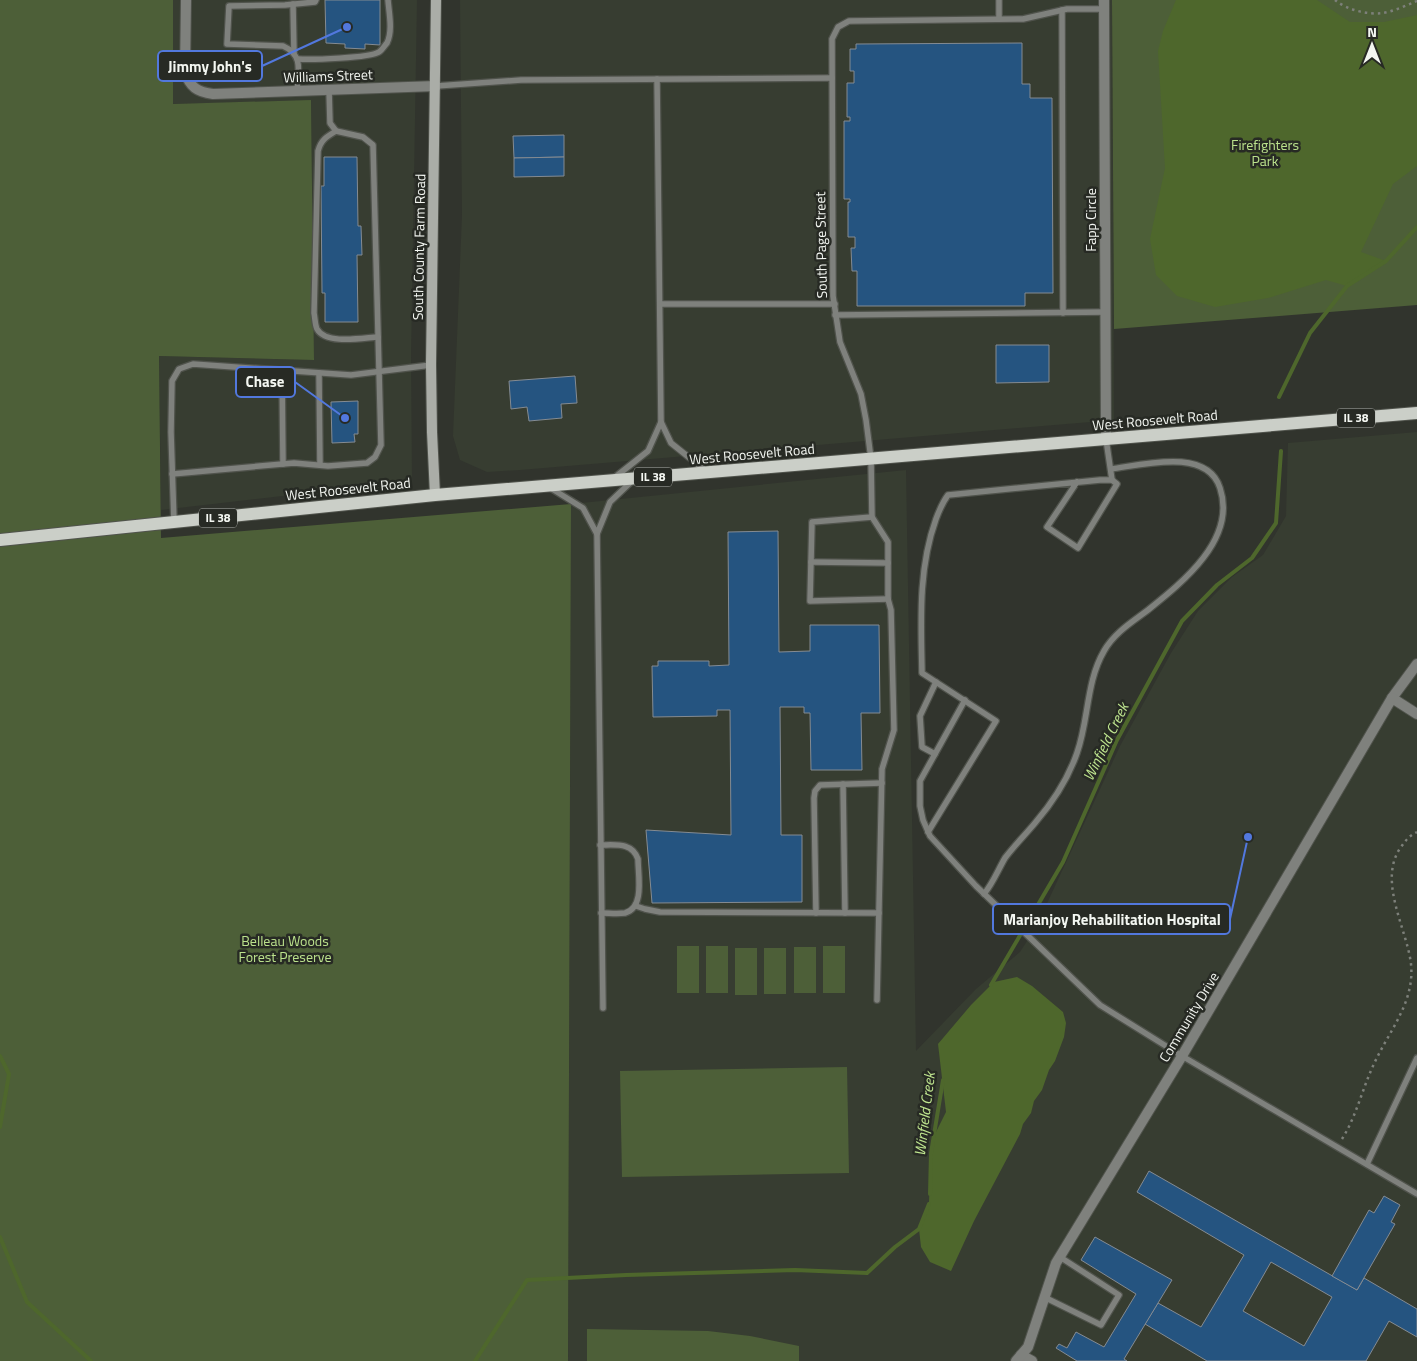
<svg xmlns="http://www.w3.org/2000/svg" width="1417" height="1361" font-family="'Titillium Web',sans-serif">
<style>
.built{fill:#373d31}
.green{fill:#4d5f38}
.water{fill:#4e672c}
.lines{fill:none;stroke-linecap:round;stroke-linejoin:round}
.stream{stroke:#4e672c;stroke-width:4}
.building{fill:#255480;stroke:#848b92;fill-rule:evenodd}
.service-casing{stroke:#50534c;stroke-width:8}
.minor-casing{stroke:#50534c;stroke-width:12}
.secondary-casing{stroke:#50534c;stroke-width:12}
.primary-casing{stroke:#50534c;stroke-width:14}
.path{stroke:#7d807a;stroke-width:2.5;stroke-dasharray:2.5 4;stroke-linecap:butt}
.service{stroke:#7f817d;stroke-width:5.5}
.minor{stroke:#7f817d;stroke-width:10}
.secondary{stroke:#aaada7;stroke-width:10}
.primary{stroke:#cbcfc8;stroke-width:12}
.labels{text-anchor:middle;stroke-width:5;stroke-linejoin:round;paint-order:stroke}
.shield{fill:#272a24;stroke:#b6b9b4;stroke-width:1}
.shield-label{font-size:12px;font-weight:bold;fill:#f3f6f1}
.street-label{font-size:14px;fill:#f3f6f1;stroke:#272a24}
.park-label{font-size:14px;fill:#bbe28c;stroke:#272a24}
.water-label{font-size:15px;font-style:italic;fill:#c0e790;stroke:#272a24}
.leader{fill:none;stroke:#5278de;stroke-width:2}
.callout-dot{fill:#5278de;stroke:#272a24;stroke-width:2}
.callout{fill:#272a24;stroke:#5278de;stroke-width:2}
.callout-label{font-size:15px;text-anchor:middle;font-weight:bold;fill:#f3f6f1}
</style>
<rect width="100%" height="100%" fill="#31342d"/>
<g class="built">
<polygon points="173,0 417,0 411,357 412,481 161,510 159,356 314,360 311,101 173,104"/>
<polygon points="460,0 1112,0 1114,420 520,470 487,472 460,460 453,436 462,215"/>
<polygon points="1417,432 1417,1361 568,1361 571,504 906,470 916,1051 976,989 1020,952 1036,927 1120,746 1171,653 1198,611 1232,577 1263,555 1286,516 1288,443"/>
</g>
<g class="green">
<polygon points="0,0 173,0 173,104 311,100 314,360 159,356 161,538 571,504 568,1361 0,1361"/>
<polygon points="1112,0 1417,0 1417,305 1114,329"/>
<rect x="677" y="946" width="22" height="47"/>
<rect x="706" y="946" width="22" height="47"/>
<rect x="823" y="946" width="22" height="47"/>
<rect x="794" y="947" width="22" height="46"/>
<rect x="735" y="948" width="22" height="47"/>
<rect x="764" y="948" width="22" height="46"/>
<polygon points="847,1067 849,1173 622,1177 620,1071"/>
<polygon points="587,1329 708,1331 750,1336 799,1346 799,1361 587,1361"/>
</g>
<g class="water">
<polygon points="1176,0 1317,0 1350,22 1384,22 1417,15 1417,166 1393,184 1361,252 1386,261 1347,286 1326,280 1268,298 1215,307 1177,296 1156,275 1150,239 1165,168 1158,51 1163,31"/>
<polygon points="1017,977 1032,986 1063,1012 1066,1023 1064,1037 1055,1061 1049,1070 1042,1090 1034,1101 1031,1113 1023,1124 1020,1134 974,1221 951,1271 930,1262 921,1247 919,1229 929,1202 931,1153 934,1136 946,1112 938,1044 971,1005 994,982"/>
</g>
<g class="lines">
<g class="stream">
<polyline points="1279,397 1310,333 1347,286 1386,261 1417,227"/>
<polyline points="991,985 1063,862 1117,740 1182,621 1217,585 1252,558 1276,523 1281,451"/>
<polyline points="0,1056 9,1074 0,1127"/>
<polyline points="930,1194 931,1153 943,1080"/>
<polyline points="0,1237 27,1302 91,1361"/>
<polyline points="475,1361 527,1280 626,1275 795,1270 867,1273 895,1247 919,1229 929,1204"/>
</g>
</g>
<g class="building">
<polygon points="325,0 380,0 380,45 365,44 365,49 345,48 345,44 326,43"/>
<polygon points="1022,43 1022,84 1030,84 1030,98 1052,98 1053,293 1025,293 1025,306 857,306 857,271 852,271 851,248 855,248 855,237 848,237 848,202 850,202 850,199 844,199 844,121 850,121 850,117 847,117 847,83 854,83 854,71 850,71 850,49 856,49 856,44"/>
<polygon points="564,135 564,157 514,158 513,136"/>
<polygon points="324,157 357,157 358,226 361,226 362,255 357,255 358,322 325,322 325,293 322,293 321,186 324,186"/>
<polygon points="564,157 564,176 514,177 514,158"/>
<polygon points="996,345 1049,345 1049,382 996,383"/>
<polygon points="575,376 577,403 561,404 562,418 529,421 527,407 511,409 509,381"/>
<polygon points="358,401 358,434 354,434 355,442 332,443 331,402"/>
<polygon points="778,531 779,652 810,651 810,625 879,625 880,713 861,713 862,770 811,770 810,713 804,713 804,707 780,707 781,835 802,835 802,902 652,903 646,830 731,835 730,710 717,710 717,716 653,717 652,666 658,666 658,661 709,661 709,666 729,665 728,532"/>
<path d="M1149,1171L1357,1290L1364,1278L1417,1309V1337L1389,1321L1366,1361H1207L1145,1324L1158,1303L1201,1327L1244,1255L1137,1192ZM1271,1262L1332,1297L1304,1346L1243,1311Z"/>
<polygon points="1384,1196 1400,1205 1391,1222 1395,1224 1357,1290 1332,1276 1369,1210 1374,1213"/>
<polygon points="1095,1237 1172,1280 1124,1359 1127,1361 1077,1361 1056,1348 1059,1344 1067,1348 1076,1332 1104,1347 1136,1294 1081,1260"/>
</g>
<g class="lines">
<defs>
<g id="service">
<polyline points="999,0 999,19"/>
<polyline points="293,4 294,53"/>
<polyline points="1062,10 1063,313"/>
<path d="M298,59C310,60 370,58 379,52C382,50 385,45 387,43C393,31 389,13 388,0"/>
<polyline points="657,79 661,422"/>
<polyline points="436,86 521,80 832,78"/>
<path d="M297,91C298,72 304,55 283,46L227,44L229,6L285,5L315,2L316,0"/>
<path d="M336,131C326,137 321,140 318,151L314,313C315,318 315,325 317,329C326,345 362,338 378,337"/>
<polyline points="660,304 835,304"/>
<polyline points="835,315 1106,312"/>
<polyline points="282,370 283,464"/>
<polyline points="319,373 320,465"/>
<polyline points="1106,439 1112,480"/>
<polyline points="172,474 294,463 328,466 367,463 375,457 381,445 373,145 363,137 336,131 330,123 329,90"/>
<polyline points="614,478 648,451 661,422 671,443 706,471"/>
<polyline points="549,487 583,508 597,534 610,502 633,480"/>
<polyline points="872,517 812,522 810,601 888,599"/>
<polyline points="174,522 171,432 172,381 179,369 193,364 351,375 431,365"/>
<polyline points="597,534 603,1008"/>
<polyline points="811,562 888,563"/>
<polyline points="965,700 920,781 920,806 923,820 930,836 976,886 1100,1005 1182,1056 1417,1194"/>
<polyline points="935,754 922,747 920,716 936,682"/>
<polyline points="843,784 845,913"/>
<path d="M928,832L996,721L922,673C921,621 918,569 936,519C939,511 942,503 948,495L1100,480H1112L1117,484L1078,548L1047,527L1077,482"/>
<path d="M600,845C616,845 632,842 638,859C638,875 645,908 625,913C617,914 609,913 601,913"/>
<path d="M984,894C993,883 998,870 1005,858C1014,846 1025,835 1035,823C1053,802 1068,779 1077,753C1089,719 1086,682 1104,651C1114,633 1132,622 1148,610C1183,582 1237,539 1220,488C1207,447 1142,465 1111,469"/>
<polyline points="636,906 645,909 660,912 879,913"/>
<polyline points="816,913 814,798 815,791 820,785 882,783"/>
<polyline points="877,1000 882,769 894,730 891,610 888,599 888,542 872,517 871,459 866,420 861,394 840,342 833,296 832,39 838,27 849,21 1023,19 1067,9 1104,9"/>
<polyline points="1367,1164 1417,1058"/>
<polyline points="1044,1297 1101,1325 1119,1295 1060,1257"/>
</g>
<g id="minor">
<path d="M186,0L185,72C190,87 197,92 213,94L436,86"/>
<polyline points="1104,0 1106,439"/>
<polyline points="1392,698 1417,664"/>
<polyline points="1021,1355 1032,1361"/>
<polyline points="1016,1361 1028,1347 1056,1263 1182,1056 1392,698 1417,714"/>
</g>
<polyline id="secondary" points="435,495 432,432 431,365 436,0"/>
<polyline id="primary" points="0,540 435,495 1417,413"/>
</defs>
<use href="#service" class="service-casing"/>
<use href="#minor" class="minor-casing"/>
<use href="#secondary" class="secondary-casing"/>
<use href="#primary" class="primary-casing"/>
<g class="path">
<path d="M1335,0C1347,10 1368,15 1383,13C1395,11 1407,5 1417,1"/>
<path d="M1342,1139C1356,1117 1362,1090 1373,1066C1388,1032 1415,1003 1411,964C1407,929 1377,880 1401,847C1406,840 1409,836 1417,832"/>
</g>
<use href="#service" class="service"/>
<use href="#minor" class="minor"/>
<use href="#secondary" class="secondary"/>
<use href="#primary" class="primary"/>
</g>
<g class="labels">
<g class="shield">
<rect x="1337" y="408.5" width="38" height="19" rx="4"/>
<rect x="634" y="467.5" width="38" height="19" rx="4"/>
<rect x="199" y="508.5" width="38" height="19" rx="4"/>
</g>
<g class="shield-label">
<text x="1356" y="422">IL 38</text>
<text x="653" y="481">IL 38</text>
<text x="218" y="522">IL 38</text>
</g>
<g class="street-label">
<text transform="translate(328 76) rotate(-2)" y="5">Williams Street</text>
<text transform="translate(1091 220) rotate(-90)" y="5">Fapp Circle</text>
<text transform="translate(821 245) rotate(-91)" y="5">South Page Street</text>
<text transform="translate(419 247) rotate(-89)" y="5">South County Farm Road</text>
<text transform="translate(1155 420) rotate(-5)" y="5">West Roosevelt Road</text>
<text transform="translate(752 454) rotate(-5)" y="5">West Roosevelt Road</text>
<text transform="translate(348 489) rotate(-6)" y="5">West Roosevelt Road</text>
<text transform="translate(1189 1017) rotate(-59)" y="5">Community Drive</text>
</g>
<g class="park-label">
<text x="1265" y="150">Firefighters<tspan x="1265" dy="16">Park</tspan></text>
<text x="285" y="946">Belleau Woods<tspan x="285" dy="16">Forest Preserve</tspan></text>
</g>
<g class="water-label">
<text transform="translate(1106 742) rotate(-64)" y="5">Winfield Creek</text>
<text transform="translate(925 1114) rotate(-83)" y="5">Winfield Creek</text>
</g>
</g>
<path class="leader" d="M347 27L262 66M345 418L295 382M1248 837L1230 919"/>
<g class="callout-dot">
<circle cx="347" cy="27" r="5"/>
<circle cx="345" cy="418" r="5"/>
<circle cx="1248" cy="837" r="5"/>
</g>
<g class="callout">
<rect x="158" y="51" width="104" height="30" rx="5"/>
<rect x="236" y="367" width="59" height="30" rx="5"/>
<rect x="993" y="904" width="237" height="30" rx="5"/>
</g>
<g class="callout-label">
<text x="210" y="72">Jimmy John's</text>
<text x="265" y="387">Chase</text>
<text x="1112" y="925">Marianjoy Rehabilitation Hospital</text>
</g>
<g transform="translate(1372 45)" stroke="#272a24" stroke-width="4" paint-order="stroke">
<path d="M0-4L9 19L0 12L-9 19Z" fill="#f3f6f1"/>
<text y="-8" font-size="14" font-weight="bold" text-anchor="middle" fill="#f3f6f1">N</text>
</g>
</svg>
